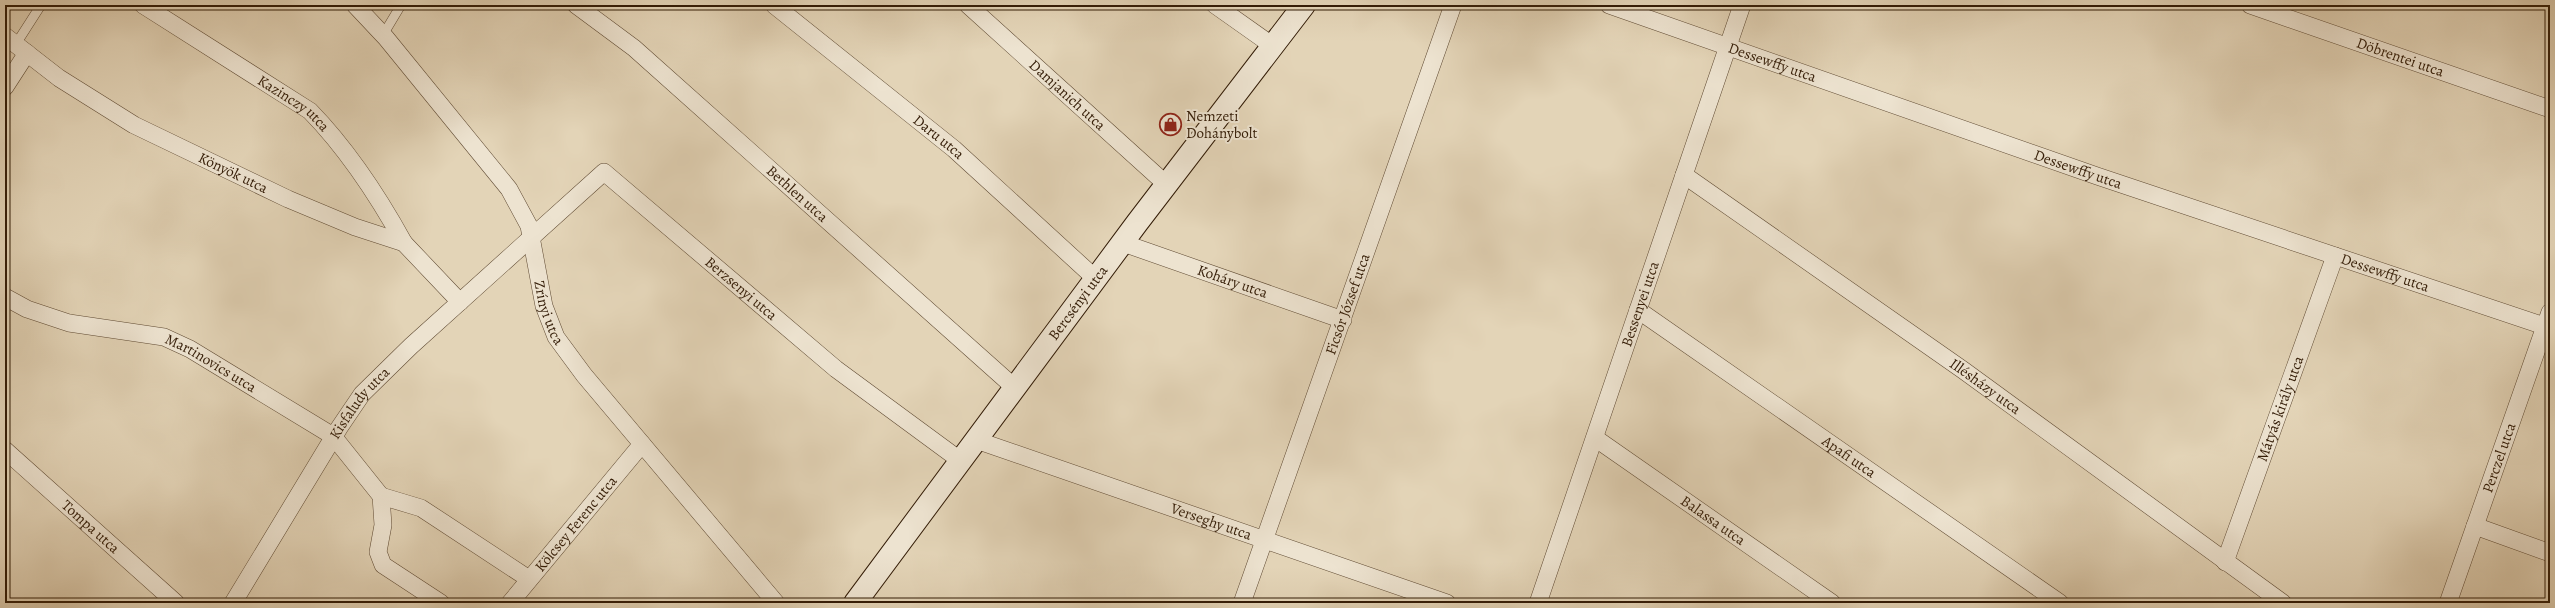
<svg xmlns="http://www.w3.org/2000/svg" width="2555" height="608" font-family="Alegreya,serif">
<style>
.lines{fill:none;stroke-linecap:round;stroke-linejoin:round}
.lane-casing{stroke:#5f4a33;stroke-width:10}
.street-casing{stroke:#5f4a33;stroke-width:18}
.secondary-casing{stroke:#331c07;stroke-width:24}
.lane{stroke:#ede3d0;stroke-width:9}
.street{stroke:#ede3d0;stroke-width:17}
.secondary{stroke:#ede3d0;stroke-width:22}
.labels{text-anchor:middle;stroke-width:4;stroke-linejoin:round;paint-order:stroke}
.street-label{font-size:15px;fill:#331c07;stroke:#ede3d0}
.poi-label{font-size:15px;fill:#331c07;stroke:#ede3d0;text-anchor:start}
</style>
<rect width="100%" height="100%" fill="#e3d4b7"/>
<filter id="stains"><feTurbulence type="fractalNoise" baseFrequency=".005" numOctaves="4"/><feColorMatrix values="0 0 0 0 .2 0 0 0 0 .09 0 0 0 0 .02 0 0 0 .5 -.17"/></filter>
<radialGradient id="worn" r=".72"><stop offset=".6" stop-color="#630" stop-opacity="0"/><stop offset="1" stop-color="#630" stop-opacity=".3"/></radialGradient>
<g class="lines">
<defs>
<g id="lane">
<polyline points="383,35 401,5"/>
<polyline points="16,44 41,5"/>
</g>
<g id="street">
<path id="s1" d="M143,5L310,111C348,150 378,196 404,243"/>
<path id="s2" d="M355,5L386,38L509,189L529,226L544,306L556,337L584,375L776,603"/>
<path id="s3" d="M576,5L634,48L1015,388"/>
<path id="s4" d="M774,5L954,149L1096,279"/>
<path id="s5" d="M968,5L1167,185"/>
<polyline points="1215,5 1273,46"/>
<path id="s6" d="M1609,5L2097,176L2550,328"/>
<path id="s7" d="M2250,5L2550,109"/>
<path id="s8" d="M5,36L59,78L134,125L288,199L355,227L404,243L460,302"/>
<polyline points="5,87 27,53"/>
<path id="s9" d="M1684,175L1963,370L2283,603"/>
<path id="s10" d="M1123,243L1343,320"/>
<path id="s11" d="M5,297L27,309L69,323L164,337L190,349L333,436L381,496L383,525L378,552L383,565L441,603"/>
<path id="s12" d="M1638,310L2060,603"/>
<path id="s13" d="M1595,438L1832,603"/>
<path id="s14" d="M976,440L1447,603"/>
<path id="s15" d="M5,450L176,603"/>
<polyline points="381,496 421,508 529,579"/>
<polyline points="2475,526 2550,553"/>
<path id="s16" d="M2225,562L2335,256"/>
<path id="s17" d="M233,603L339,428L362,394L411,346L604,172L836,369L961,461"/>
<path id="s18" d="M510,603L642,444"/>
<path id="s19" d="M1242,603L1453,5"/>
<path id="s20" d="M1538,603L1742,5"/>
<path id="s21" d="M2448,603L2550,312"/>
</g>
<g id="secondary">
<path id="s22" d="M855,603L1137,223L1304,5"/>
</g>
</defs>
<use href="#lane" class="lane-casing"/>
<use href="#street" class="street-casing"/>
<use href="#secondary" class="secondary-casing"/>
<use href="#lane" class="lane"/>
<use href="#street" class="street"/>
<use href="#secondary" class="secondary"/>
</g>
<defs>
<symbol id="shop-ring" viewBox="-11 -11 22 22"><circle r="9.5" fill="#ede3d0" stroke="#8f2418" stroke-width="1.5"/><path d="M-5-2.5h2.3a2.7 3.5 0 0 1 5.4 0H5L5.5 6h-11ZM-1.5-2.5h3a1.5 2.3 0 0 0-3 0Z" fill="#8f2418"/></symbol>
</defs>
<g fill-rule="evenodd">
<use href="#shop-ring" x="1158" y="112" width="25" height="25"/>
</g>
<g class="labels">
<g class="street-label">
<text dy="5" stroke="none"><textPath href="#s7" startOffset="159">Döbrentei utca</textPath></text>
<text dy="5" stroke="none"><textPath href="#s6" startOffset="173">Dessewffy utca</textPath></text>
<text dy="5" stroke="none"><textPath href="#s5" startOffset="134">Damjanich utca</textPath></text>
<text dy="5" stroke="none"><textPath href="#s1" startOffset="180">Kazinczy utca</textPath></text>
<text dy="5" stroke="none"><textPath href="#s4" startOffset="211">Daru utca</textPath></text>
<text dy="5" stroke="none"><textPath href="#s6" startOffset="497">Dessewffy utca</textPath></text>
<text dy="5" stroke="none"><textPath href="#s8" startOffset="267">Könyök utca</textPath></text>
<text dy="5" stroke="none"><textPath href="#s3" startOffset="291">Bethlen utca</textPath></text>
<text dy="5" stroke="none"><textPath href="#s6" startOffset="821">Dessewffy utca</textPath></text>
<text dy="5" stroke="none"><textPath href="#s10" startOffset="116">Koháry utca</textPath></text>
<text dy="5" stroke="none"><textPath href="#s17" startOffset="754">Berzsenyi utca</textPath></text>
<text dy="5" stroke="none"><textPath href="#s22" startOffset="374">Bercsényi utca</textPath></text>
<text dy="5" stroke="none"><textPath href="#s19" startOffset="317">Ficsór József utca</textPath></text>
<text dy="5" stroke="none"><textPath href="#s20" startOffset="316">Bessenyei utca</textPath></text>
<text dy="5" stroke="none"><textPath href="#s2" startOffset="371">Zrínyi utca</textPath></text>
<text dy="5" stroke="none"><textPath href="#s11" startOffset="219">Martinovics utca</textPath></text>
<text dy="5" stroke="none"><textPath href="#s9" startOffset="368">Illésházy utca</textPath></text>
<text dy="5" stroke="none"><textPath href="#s17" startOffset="237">Kisfaludy utca</textPath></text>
<text dy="5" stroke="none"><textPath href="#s16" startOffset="163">Mátyás király utca</textPath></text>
<text dy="5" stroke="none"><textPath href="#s12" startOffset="257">Apafi utca</textPath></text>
<text dy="5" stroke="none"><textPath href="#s21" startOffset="154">Perczel utca</textPath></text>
<text dy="5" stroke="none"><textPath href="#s13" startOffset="144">Balassa utca</textPath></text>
<text dy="5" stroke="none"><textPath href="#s14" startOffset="249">Verseghy utca</textPath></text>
<text dy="5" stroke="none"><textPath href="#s18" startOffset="103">Kölcsey Ferenc utca</textPath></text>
<text dy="5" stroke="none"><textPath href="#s15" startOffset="115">Tompa utca</textPath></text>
</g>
<g class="poi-label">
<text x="1186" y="121">Nemzeti<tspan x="1186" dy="17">Dohánybolt</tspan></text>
</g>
</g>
<rect width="2555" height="608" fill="none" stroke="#e3d4b7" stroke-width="20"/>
<rect x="6" y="6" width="2543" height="596" fill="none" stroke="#331c07" stroke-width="2"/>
<rect x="10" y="10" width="2535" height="588" fill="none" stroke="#331c07"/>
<rect width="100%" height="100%" filter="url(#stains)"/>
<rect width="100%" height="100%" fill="url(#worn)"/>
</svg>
